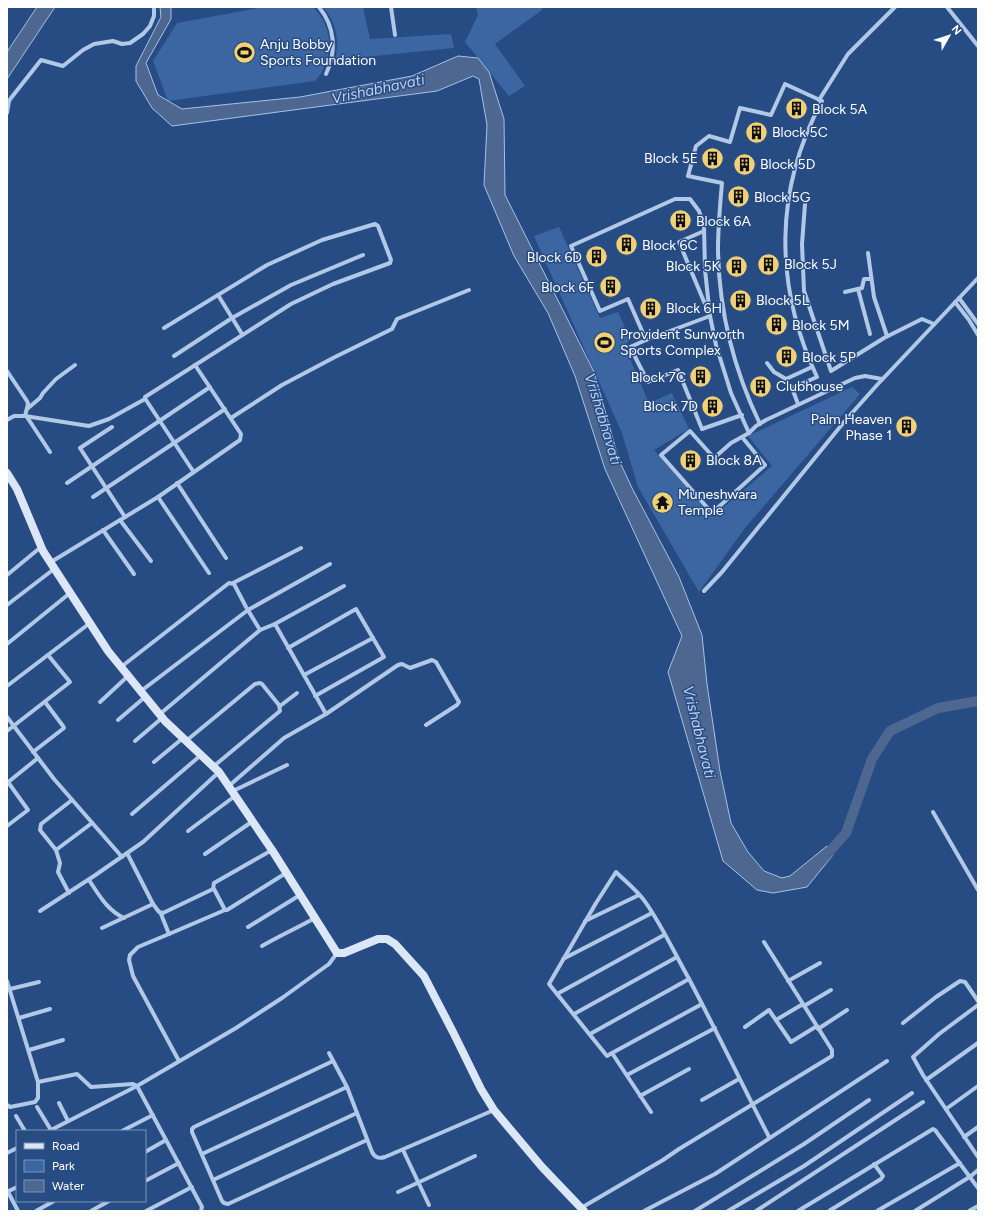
<svg xmlns="http://www.w3.org/2000/svg" width="985" height="1218" font-family="Figtree,sans-serif">
<style>
.green{fill:#3b66a1}
.water{fill:#4d6790;stroke:#a5c2e8}
.lines{fill:none;stroke-linecap:round;stroke-linejoin:round}
.river{stroke:#4d6790;stroke-width:10}
.street{stroke:#b1c8e7;stroke-width:4}
.secondary{stroke:#dbe6f7;stroke-width:8}
.labels{text-anchor:middle;stroke-width:3;stroke-linejoin:round;paint-order:stroke}
.poi-label{font-size:14px;fill:#fff;stroke:#274c84;text-anchor:start}
.water-label{font-size:15px;font-style:italic;fill:#bcd2ef;stroke:#274c84}
</style>
<rect width="100%" height="100%" fill="#274c84"/>
<g class="green">
<path d="M264,7H313C334,28 335,59 315,81L168,101L153,61L177,23Z"/>
<path d="M323,7H363L370,39L451,34L454,48L335,60C340,40 336,22 323,7Z"/>
<polygon points="476,7 542,7 542,10 495,44 525,86 509,96 465,42 478,15"/>
<polygon points="559,227 600,318 618,312 631,340 624,345 649,403 672,393 689,429 654,450 712,517 772,466 748,436 852,387 860,394 745,528 699,592 638,487 622,433 534,236"/>
</g>
<g class="water">
<polygon points="37,7 55,7 7,79 7,52"/>
<polygon points="160,7 171,7 171,19 146,63 158,95 182,109 300,97 412,76 458,56 478,58 489,72 504,119 505,195 594,372 619,460 632,488 679,577 702,635 707,684 720,771 731,823 748,852 764,871 782,878 790,876 827,846 833,855 807,887 773,893 757,890 723,861 668,672 682,636 605,469 575,376 548,313 514,256 484,185 487,125 479,79 473,76 437,91 172,126 152,108 136,81 136,66 161,17"/>
</g>
<g class="lines">
<polyline class="river" points="822,860 846,833 872,759 890,731 938,708 978,701"/>
<g class="street">
<path d="M319,7C335,27 337,51 326,74"/>
<polyline points="391,7 395,35"/>
<polyline points="947,7 978,46"/>
<polyline points="819,100 848,54 895,7"/>
<polyline points="7,113 9,101 11,98 41,60 63,66 83,50 94,44 113,41 122,44 130,43 143,34 150,26 154,16 154,7"/>
<polyline points="805,204 802,244 804,291 831,371 884,338 922,319 934,324"/>
<polyline points="868,253 874,297 887,336"/>
<polyline points="858,289 870,334"/>
<polyline points="845,292 862,288 864,279 871,279"/>
<polyline points="218,295 242,334"/>
<polyline points="959,298 978,324"/>
<polyline points="955,302 969,320 978,335"/>
<polyline points="164,328 267,265 322,240 375,224 378,226 391,260 390,263 333,284 291,304 145,397 146,400 193,471"/>
<polyline points="646,340 710,316 679,242 704,231"/>
<polyline points="174,356 232,318 291,285 363,255"/>
<polyline points="767,363 774,372 786,379 812,367"/>
<polyline points="7,371 27,401 28,404 25,416"/>
<polyline points="27,409 40,398 43,393 56,379 75,365"/>
<polyline points="742,415 702,429 678,370 648,382 630,347 646,340 628,299 600,311 571,246 675,199 690,199 699,211 704,226 705,270 710,316 716,345 731,393 749,433"/>
<polyline points="27,417 50,452"/>
<polyline points="231,418 282,385 335,357 392,329 397,319 469,290"/>
<polyline points="7,420 14,416 25,416 89,426 109,419 145,399"/>
<path d="M760,424C734,370 719,310 718,250C718,227 720,205 722,183L688,176L696,146L709,136L730,142L740,108L771,115L785,84L822,101C774,190 774,285 817,377L792,388L798,404"/>
<polyline points="112,427 80,448 125,517"/>
<polyline points="742,437 765,465 712,513 661,455 690,431 714,458 731,443 749,433 756,426 766,420 855,378 865,376 882,379"/>
<polyline points="67,483 210,387"/>
<polyline points="177,483 226,558"/>
<polyline points="93,497 225,409"/>
<polyline points="158,497 209,573"/>
<polyline points="120,520 151,561"/>
<polyline points="103,530 134,574"/>
<polyline points="51,562 158,497 240,440 241,434 195,365"/>
<polyline points="7,575 41,547"/>
<polyline points="233,583 301,548"/>
<polyline points="704,591 722,572 844,422 877,385 978,278"/>
<polyline points="7,605 54,569"/>
<polyline points="273,625 344,586"/>
<polyline points="7,644 70,593"/>
<polyline points="288,648 356,609 384,657 315,696"/>
<polyline points="121,667 229,583 234,584 246,607 260,630"/>
<polyline points="304,675 373,638"/>
<polyline points="7,686 90,623"/>
<polyline points="141,691 248,610 330,564"/>
<polyline points="100,702 128,676"/>
<polyline points="280,706 297,693"/>
<polyline points="160,714 260,630 275,624 326,714"/>
<polyline points="7,717 38,758 7,783"/>
<polyline points="118,720 145,697"/>
<polyline points="7,731 70,682 48,655"/>
<polyline points="135,741 162,718"/>
<polyline points="186,741 255,684 260,683 262,684 279,705 280,711 214,766"/>
<polyline points="33,752 64,728 63,726 45,702"/>
<polyline points="38,758 54,779 122,857"/>
<polyline points="154,762 183,738"/>
<polyline points="230,785 284,738 326,714 398,665 402,664 410,668 432,660 436,662 459,702 457,705 426,725"/>
<polyline points="233,791 287,765"/>
<polyline points="933,812 978,890"/>
<polyline points="132,814 201,755"/>
<polyline points="7,826 28,810 8,782"/>
<polyline points="188,831 235,796"/>
<polyline points="56,850 92,823"/>
<polyline points="127,853 153,904"/>
<polyline points="205,854 253,821"/>
<path d="M89,880C99,895 107,910 124,918"/>
<polyline points="214,889 225,910 227,910 286,873"/>
<polyline points="69,893 58,872 60,863 56,850 40,830 41,824 72,800"/>
<polyline points="40,911 94,876 143,842 219,772"/>
<polyline points="161,914 169,934 225,910"/>
<polyline points="585,921 639,895"/>
<polyline points="248,927 300,895"/>
<polyline points="102,928 153,904 159,912 163,913 213,889 214,883 272,850"/>
<polyline points="169,934 138,947 130,955 129,960 133,976 179,1061"/>
<path d="M262,946C279,936 297,928 315,918"/>
<polyline points="563,959 652,913"/>
<polyline points="7,981 38,1082 77,1074 91,1087 133,1084 137,1086 202,1207 201,1211"/>
<polyline points="788,981 820,963"/>
<polyline points="10,989 39,982"/>
<polyline points="557,994 664,935"/>
<polyline points="978,1005 939,1034 913,1057 923,1075 978,1157"/>
<polyline points="804,1006 831,990"/>
<polyline points="574,1014 677,957"/>
<polyline points="19,1018 50,1009"/>
<polyline points="776,1020 803,1004"/>
<polyline points="903,1023 936,997 960,981 965,982 978,1001"/>
<polyline points="745,1027 769,1010 791,1042 817,1026"/>
<polyline points="818,1029 847,1010"/>
<polyline points="590,1034 689,979"/>
<polyline points="29,1050 63,1040"/>
<path d="M329,1053L347,1087L372,1152C375,1158 379,1159 385,1157L494,1110"/>
<polyline points="612,1053 702,1004"/>
<polyline points="333,1061 194,1127 192,1129 192,1132 222,1201 224,1203 228,1204 367,1140"/>
<polyline points="627,1075 715,1028"/>
<polyline points="926,1080 978,1043"/>
<polyline points="640,1096 689,1069"/>
<polyline points="702,1100 739,1079"/>
<polyline points="59,1103 68,1121"/>
<polyline points="7,1105 10,1107 35,1102 38,1098 38,1082"/>
<polyline points="37,1107 51,1130"/>
<polyline points="946,1109 978,1086"/>
<path d="M651,1112L612,1053L607,1056L549,984L596,903L616,872C626,882 638,891 646,903C662,926 674,952 688,977C716,1030 742,1084 769,1137"/>
<polyline points="16,1116 25,1131"/>
<polyline points="49,1131 137,1086 236,1028 282,998 329,964 337,953"/>
<polyline points="122,1131 153,1115"/>
<polyline points="964,1137 978,1127"/>
<polyline points="403,1150 429,1205"/>
<polyline points="145,1152 166,1140"/>
<polyline points="7,1153 17,1148"/>
<polyline points="202,1154 347,1087"/>
<polyline points="213,1180 357,1113"/>
<polyline points="145,1181 179,1163"/>
<polyline points="7,1190 18,1211"/>
<polyline points="7,1192 17,1187"/>
<polyline points="398,1192 475,1156"/>
<polyline points="581,1208 663,1160 679,1149 832,1056 832,1050 764,942"/>
<polyline points="36,1211 54,1201"/>
<polyline points="91,1211 109,1201"/>
<polyline points="146,1211 192,1187"/>
<polyline points="644,1211 715,1174 887,1061"/>
<polyline points="695,1211 804,1144 869,1100"/>
<polyline points="728,1211 804,1166 912,1093"/>
<polyline points="756,1211 923,1102"/>
<polyline points="798,1211 933,1129 935,1130 978,1188"/>
<polyline points="829,1211 881,1179 883,1176 874,1164"/>
<polyline points="877,1211 960,1163"/>
<polyline points="915,1211 971,1176 978,1170"/>
<polyline points="969,1211 978,1206"/>
</g>
<polyline class="secondary" points="7,473 17,489 43,551 108,651 165,721 219,772 272,850 337,953 344,953 378,939 387,939 395,944 424,976 454,1034 481,1089 494,1110 542,1167 584,1211"/>
</g>
<defs>
<symbol id="stadium-disc" viewBox="-11 -11 22 22"><circle r="9.5" fill="#f0d176" stroke="#274c84"/><path d="M0-5a6.5 5 0 1 0 0 10a6.5 5 0 1 0 0-10ZM-3.5-1.8h7v3.6h-7Z" fill="#111"/></symbol>
<symbol id="building-disc" viewBox="-11 -11 22 22"><circle r="9.5" fill="#f0d176" stroke="#274c84"/><path d="M-4-6H4V6H1V3H-1V6H-4ZM-2.5-4.3h1.7v1.8h-1.7ZM.8-4.3h1.7v1.8H.8ZM-2.5-1h1.7V.8h-1.7ZM.8-1h1.7V.8H.8Z" fill="#111"/></symbol>
<symbol id="temple-disc" viewBox="-11 -11 22 22"><circle r="9.5" fill="#f0d176" stroke="#274c84"/><path d="M0-6L5-2H3V0L6.5 2.5H4V6H1.5V3h-3V6H-4V2.5H-6.5L-3 0V-2H-5Z" fill="#111"/></symbol>
</defs>
<g fill-rule="evenodd">
<use href="#stadium-disc" x="232" y="40" width="25" height="25"/>
<use href="#building-disc" x="784" y="96" width="25" height="25"/>
<use href="#building-disc" x="744" y="120" width="25" height="25"/>
<use href="#building-disc" x="700" y="146" width="25" height="25"/>
<use href="#building-disc" x="732" y="152" width="25" height="25"/>
<use href="#building-disc" x="726" y="184" width="25" height="25"/>
<use href="#building-disc" x="668" y="208" width="25" height="25"/>
<use href="#building-disc" x="614" y="232" width="25" height="25"/>
<use href="#building-disc" x="584" y="244" width="25" height="25"/>
<use href="#building-disc" x="756" y="252" width="25" height="25"/>
<use href="#building-disc" x="724" y="254" width="25" height="25"/>
<use href="#building-disc" x="598" y="274" width="25" height="25"/>
<use href="#building-disc" x="728" y="288" width="25" height="25"/>
<use href="#building-disc" x="638" y="296" width="25" height="25"/>
<use href="#building-disc" x="764" y="312" width="25" height="25"/>
<use href="#stadium-disc" x="592" y="330" width="25" height="25"/>
<use href="#building-disc" x="774" y="344" width="25" height="25"/>
<use href="#building-disc" x="688" y="364" width="25" height="25"/>
<use href="#building-disc" x="748" y="374" width="25" height="25"/>
<use href="#building-disc" x="700" y="394" width="25" height="25"/>
<use href="#building-disc" x="894" y="414" width="25" height="25"/>
<use href="#building-disc" x="678" y="448" width="25" height="25"/>
<use href="#temple-disc" x="650" y="490" width="25" height="25"/>
</g>
<g class="labels">
<g class="poi-label">
<text x="260" y="49">Anju Bobby<tspan x="260" dy="16">Sports Foundation</tspan></text>
<text x="812" y="114">Block 5A</text>
<text x="772" y="137">Block 5C</text>
<text x="698" y="163" text-anchor="end">Block 5E</text>
<text x="760" y="169">Block 5D</text>
<text x="754" y="202">Block 5G</text>
<text x="696" y="226">Block 6A</text>
<text x="642" y="250">Block 6C</text>
<text x="582" y="262" text-anchor="end">Block 6D</text>
<text x="784" y="269">Block 5J</text>
<text x="720" y="271" text-anchor="end">Block 5K</text>
<text x="594" y="292" text-anchor="end">Block 6F</text>
<text x="756" y="305">Block 5L</text>
<text x="666" y="313">Block 6H</text>
<text x="792" y="330">Block 5M</text>
<text x="620" y="339">Provident Sunworth<tspan x="620" dy="16">Sports Complex</tspan></text>
<text x="802" y="362">Block 5P</text>
<text x="686" y="382" text-anchor="end">Block 7C</text>
<text x="776" y="391">Clubhouse</text>
<text x="698" y="411" text-anchor="end">Block 7D</text>
<text x="892" y="424" text-anchor="end">Palm Heaven<tspan x="892" dy="16">Phase 1</tspan></text>
<text x="706" y="465">Block 8A</text>
<text x="678" y="499">Muneshwara<tspan x="678" dy="16">Temple</tspan></text>
</g>
<g class="water-label">
<text transform="translate(378 89) rotate(-12)" y="5">Vrishabhavati</text>
<text transform="translate(603 419) rotate(73)" y="5">Vrishabhavati</text>
<text transform="translate(699 732) rotate(76)" y="5">Vrishabhavati</text>
</g>
</g>
<rect width="985" height="1218" fill="none" stroke="#ffffff" stroke-width="16"/>
<rect x="16" y="1130" width="130" height="72" fill="#274c84" stroke="#7d94b5"/>
<rect x="24" y="1143" width="20" height="6" fill="#dbe6f7" stroke="#7d94b5"/>
<text x="52" y="1150" font-size="12" fill="#ffffff">Road</text>
<rect x="24" y="1160" width="20" height="12" fill="#3b66a1" stroke="#7d94b5"/>
<text x="52" y="1170" font-size="12" fill="#ffffff">Park</text>
<rect x="24" y="1180" width="20" height="12" fill="#4d6790" stroke="#7d94b5"/>
<text x="52" y="1190" font-size="12" fill="#ffffff">Water</text>
<g transform="translate(949 36) rotate(51)" stroke="#274c84" stroke-width="3" paint-order="stroke">
<path d="M0-3L7 15L0 10L-7 15Z" fill="#ffffff"/>
<text y="-6" font-size="11" font-weight="bold" text-anchor="middle" fill="#ffffff">N</text>
</g>
</svg>
